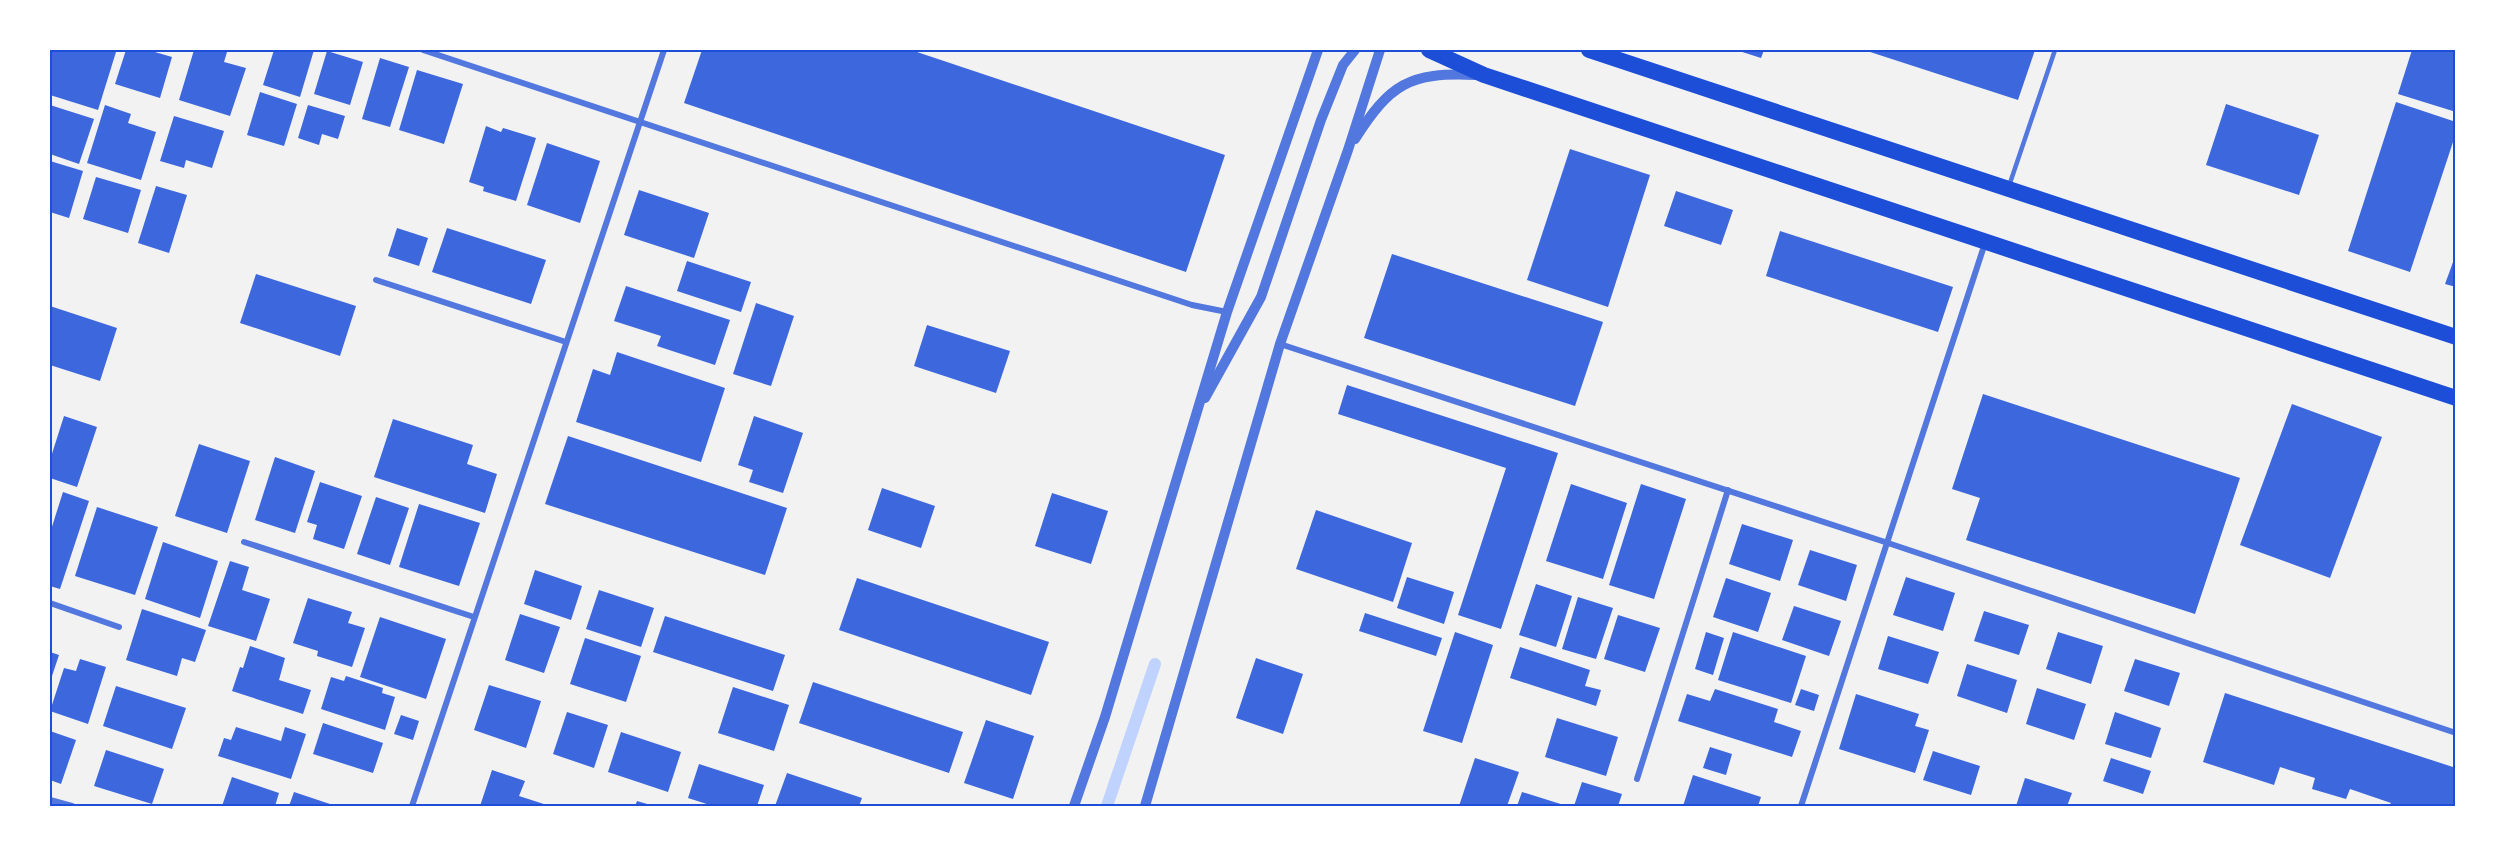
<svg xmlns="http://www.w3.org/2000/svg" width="2505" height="856" font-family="'Times New Roman',serif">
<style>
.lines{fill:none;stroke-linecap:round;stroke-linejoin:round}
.stream{stroke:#bfd3fe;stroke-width:12}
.building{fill:#3d67dc}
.service{stroke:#5277de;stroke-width:4.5}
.minor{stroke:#5277de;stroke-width:6}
.tertiary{stroke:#5277de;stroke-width:10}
.trunk{stroke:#1d4ed8;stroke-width:16}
.neatline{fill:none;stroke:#1d4ed8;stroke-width:2}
</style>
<rect width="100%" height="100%" fill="#f2f2f2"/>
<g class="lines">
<polyline class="stream" points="1107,806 1155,664"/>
</g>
<g class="building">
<polygon points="50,50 108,50 116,52 98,110 50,95"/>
<polygon points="126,50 148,50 172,57 160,98 115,84"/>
<polygon points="194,50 227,52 224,62 246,68 230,116 179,100"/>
<polygon points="274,50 314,50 300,97 263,85"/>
<polygon points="702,50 911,50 1225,155 1186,272 684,103"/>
<polygon points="1736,50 1764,50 1761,58"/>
<polygon points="1864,50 2035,50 2018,100"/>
<polygon points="2412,50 2456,50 2456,112 2398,94"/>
<polygon points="327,51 363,62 350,105 314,94"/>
<polygon points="380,58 409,67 390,127 362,119"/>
<polygon points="417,70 463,84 444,144 399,130"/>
<polygon points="260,92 297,104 284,146 247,135"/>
<polygon points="2396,102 2456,122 2456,133 2410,272 2348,251"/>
<polygon points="2226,104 2319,135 2299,195 2206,165"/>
<polygon points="50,105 94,119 79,164 50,154"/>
<polygon points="105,105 131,114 128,123 156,132 141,180 87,163"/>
<polygon points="308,105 345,116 338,139 322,134 319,145 298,138"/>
<polygon points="174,116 224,131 212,168 186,160 184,168 160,161"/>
<polygon points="486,126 501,132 503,128 536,138 516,201 483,191 484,187 469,182"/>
<polygon points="547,143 600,161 580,223 527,205"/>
<polygon points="1570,149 1650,175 1608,307 1527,280"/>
<polygon points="50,161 83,171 69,218 50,212"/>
<polygon points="96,177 141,190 128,233 83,219"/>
<polygon points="156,186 187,195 169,253 138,243"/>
<polygon points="639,190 709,213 694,258 624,235"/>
<polygon points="1676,191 1733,210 1721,245 1664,226"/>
<polygon points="397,228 428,238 419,266 388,256"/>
<polygon points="447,228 546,260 531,304 432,272"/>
<polygon points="1780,231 1953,287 1938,332 1766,276"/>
<polygon points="1392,254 1603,322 1575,406 1364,338"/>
<polygon points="2456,254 2456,287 2445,284"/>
<polygon points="687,261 751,282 741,312 677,291"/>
<polygon points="256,274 356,306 340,356 240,323"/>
<polygon points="626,286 730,320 715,365 657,346 661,336 614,321"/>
<polygon points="756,303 794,316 771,386 733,374"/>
<polygon points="50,306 117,328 100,381 50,365"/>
<polygon points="927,325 1010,351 996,393 914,366"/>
<polygon points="617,352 725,388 701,462 576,422 593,369 610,375"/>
<polygon points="1347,385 1558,453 1501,629 1458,615 1506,468 1338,414"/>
<polygon points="1983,394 2240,478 2195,614 1966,540 1980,498 1952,489"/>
<polygon points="2292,404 2382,437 2330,578 2240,545"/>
<polygon points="64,416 97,427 77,487 50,478 50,460"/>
<polygon points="754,416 803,433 783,493 749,482 753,470 738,465"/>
<polygon points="393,419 473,445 467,464 497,474 485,513 374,477"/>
<polygon points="568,436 787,508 765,575 545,504"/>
<polygon points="199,444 250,461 227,533 175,516"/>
<polygon points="275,457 315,471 295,533 255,520"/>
<polygon points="320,482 362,496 344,549 313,539 317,525 307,522"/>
<polygon points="1571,484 1627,503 1603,579 1546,561"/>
<polygon points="1641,484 1686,499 1654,599 1609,585"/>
<polygon points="882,488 935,506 921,548 868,530"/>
<polygon points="63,492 89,501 60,589 50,586 50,533"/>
<polygon points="1052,493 1108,511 1091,564 1035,546"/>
<polygon points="376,497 409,508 390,565 357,554"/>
<polygon points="419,504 480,523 459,586 399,567"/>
<polygon points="97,507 158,527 135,595 75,576"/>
<polygon points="1316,510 1412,543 1393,602 1296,569"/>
<polygon points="1742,524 1793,540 1780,581 1729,564"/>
<polygon points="163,542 218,561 200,618 145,599"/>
<polygon points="1810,550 1857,565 1846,601 1798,585"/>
<polygon points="230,561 249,567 242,590 270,599 256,641 208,626"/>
<polygon points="535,570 582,586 571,620 524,604"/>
<polygon points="1407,577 1454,592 1444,624 1397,608"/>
<polygon points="1906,577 1955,593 1943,631 1893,615"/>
<polygon points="857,578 1049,642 1031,695 839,630"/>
<polygon points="1726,578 1771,593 1758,632 1713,617"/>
<polygon points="1536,584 1572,596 1556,647 1519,635"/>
<polygon points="599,590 654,608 641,647 586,629"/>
<polygon points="1578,597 1613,608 1596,659 1562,649"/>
<polygon points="308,598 352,612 348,623 365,628 352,667 317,656 318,651 293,643"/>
<polygon points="1794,606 1841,621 1829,656 1782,640"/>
<polygon points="142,609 206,630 195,662 182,658 177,676 126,660"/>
<polygon points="1984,611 2029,625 2019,655 1974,641"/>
<polygon points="1365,613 1442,638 1436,656 1359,631"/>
<polygon points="520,614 560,627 544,673 505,660"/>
<polygon points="1618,615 1660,628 1645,672 1604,659"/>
<polygon points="665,616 785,655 773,691 653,652"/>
<polygon points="380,617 446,639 426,699 360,677"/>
<polygon points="1455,632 1493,645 1462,743 1423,731"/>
<polygon points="1706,632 1724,638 1713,675 1695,669"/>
<polygon points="1733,632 1806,656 1791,703 1718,680"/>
<polygon points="2058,632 2103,646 2091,684 2046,669"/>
<polygon points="1888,636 1939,652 1928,684 1878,669"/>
<polygon points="585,638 641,656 626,702 570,684"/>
<polygon points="250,646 285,658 279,680 311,690 303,714 232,691 240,667 243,668"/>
<polygon points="1520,647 1590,670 1585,686 1601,690 1596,706 1510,678"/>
<polygon points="50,652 59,655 50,682"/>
<polygon points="1256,658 1303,674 1283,734 1236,718"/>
<polygon points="80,659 106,667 88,724 50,711 64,668 76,671"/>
<polygon points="2135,659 2180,673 2169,706 2124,691"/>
<polygon points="1967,664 2017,680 2007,713 1957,696"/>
<polygon points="346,676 383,688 382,693 395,697 385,730 321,709 331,677 344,681"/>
<polygon points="813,682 963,732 949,773 799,723"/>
<polygon points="489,685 541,701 526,748 474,730"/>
<polygon points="116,686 186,708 172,749 103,726"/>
<polygon points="733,687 789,705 774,751 718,733"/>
<polygon points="2037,688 2086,704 2074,740 2026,724"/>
<polygon points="1715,689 1778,709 1774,722 1801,731 1792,757 1678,721 1687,694 1710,701"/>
<polygon points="1801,689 1819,695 1814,711 1795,705"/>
<polygon points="2225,693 2456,768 2456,806 2389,806 2391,803 2350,789 2346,799 2312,789 2315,778 2280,767 2274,785 2203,762"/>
<polygon points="1856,694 1919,714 1915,726 1929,730 1915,773 1839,749"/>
<polygon points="567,712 608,725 594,768 553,754"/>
<polygon points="2115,712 2161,728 2151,758 2105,744"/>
<polygon points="401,715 419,721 413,740 394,734"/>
<polygon points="1557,718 1618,737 1606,776 1545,757"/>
<polygon points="986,720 1034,736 1013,799 964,783"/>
<polygon points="323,723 383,743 373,773 313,754"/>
<polygon points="236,727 281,741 285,727 306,734 291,779 218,756 224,738 231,740"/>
<polygon points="50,731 76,740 61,784 50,780"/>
<polygon points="621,732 681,752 668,792 608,772"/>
<polygon points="1710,747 1732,754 1726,775 1703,768"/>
<polygon points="106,750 164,769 152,804 94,786"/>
<polygon points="1933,751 1980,766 1971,795 1923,780"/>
<polygon points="1475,758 1519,772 1507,806 1459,806"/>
<polygon points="2111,758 2151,771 2143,794 2103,781"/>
<polygon points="699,764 764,785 757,806 713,806 688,798"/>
<polygon points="492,770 525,781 519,796 550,806 480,806"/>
<polygon points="787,773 862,798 859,806 775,806"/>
<polygon points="1693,775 1761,797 1758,806 1683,806"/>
<polygon points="232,777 279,793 275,806 222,806"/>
<polygon points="2025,778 2072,793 2067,806 2016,806"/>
<polygon points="1582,782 1622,794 1618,806 1574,806"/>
<polygon points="294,792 336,806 289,806"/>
<polygon points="1522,792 1567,806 1517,806"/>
<polygon points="637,801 654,806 635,806"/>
</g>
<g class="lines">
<polyline class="service" points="2009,186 2055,50"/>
<g class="minor">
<polyline points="423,50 1192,305 1227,312"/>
<polyline points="376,280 566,342"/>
<polyline points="1280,344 1888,543 2456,733"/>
<polyline points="244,542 474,617"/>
<polyline points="50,603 119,627"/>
<polyline points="1637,779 1728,490"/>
<polyline points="50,800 72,806"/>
<polyline points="412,806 664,50"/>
<polyline points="1801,806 1985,243"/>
</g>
<g class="tertiary">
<path d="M1355,139C1390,84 1409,72 1475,75"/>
<polyline points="1205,398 1261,297 1321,120 1343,65 1355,50"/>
<polyline points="1074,806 1105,717 1227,312 1318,50"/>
<polyline points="1145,806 1280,344 1348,150 1380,50"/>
</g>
<g class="trunk">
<polyline points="1429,50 1484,75 2456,398"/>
<polyline points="1589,50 2456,337"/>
</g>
</g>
<rect width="2505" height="856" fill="none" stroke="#ffffff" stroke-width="102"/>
<rect x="51" y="51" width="2403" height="754" class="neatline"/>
</svg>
